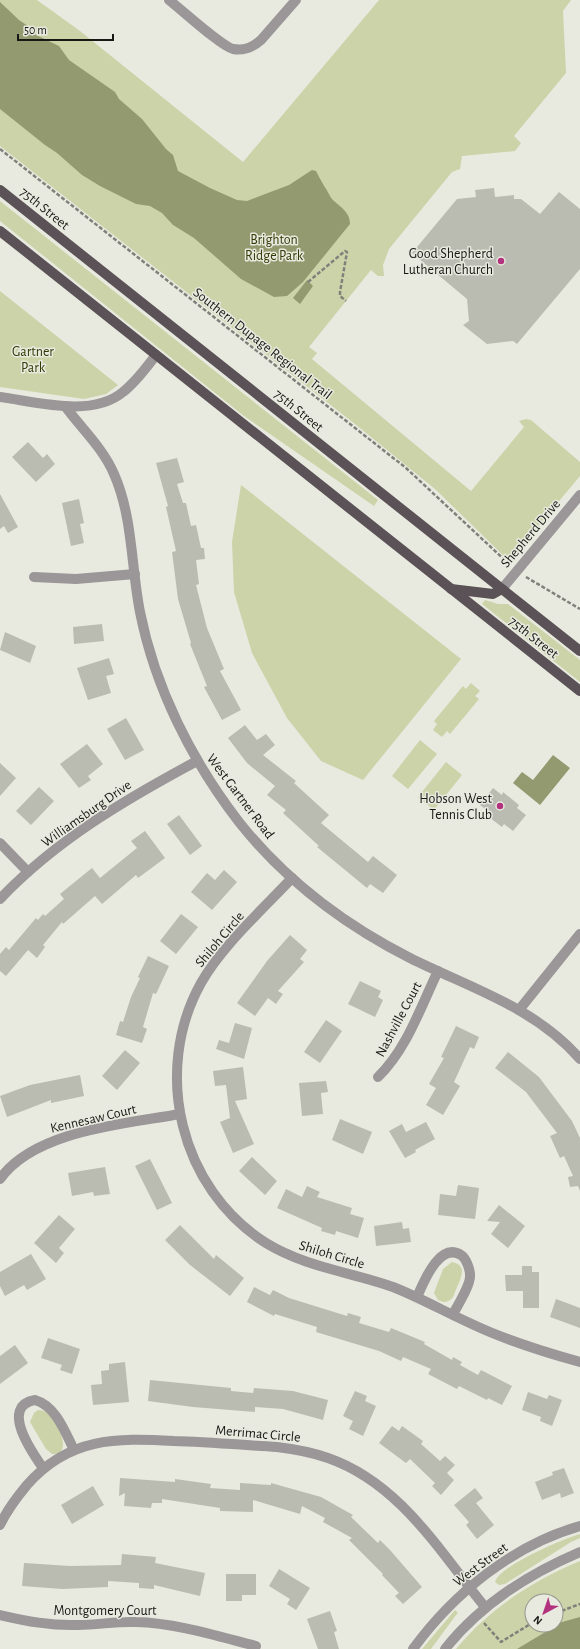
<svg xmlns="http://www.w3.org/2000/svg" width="580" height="1649" font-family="'Alegreya Sans',sans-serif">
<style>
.green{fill:#ccd3a9;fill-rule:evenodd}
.water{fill:#949a70}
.building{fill:#babcb1}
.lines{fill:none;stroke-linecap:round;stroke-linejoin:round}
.path{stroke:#80817a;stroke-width:2.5;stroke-dasharray:4 2;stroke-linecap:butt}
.minor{stroke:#9b9698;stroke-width:10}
.major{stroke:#5b5257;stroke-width:10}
.poi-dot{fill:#b2327e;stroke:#e8eadf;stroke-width:1.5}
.labels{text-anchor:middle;stroke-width:3;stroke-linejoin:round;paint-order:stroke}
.street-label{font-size:14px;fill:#171814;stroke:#e8eadf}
.park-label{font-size:14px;fill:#343904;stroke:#e8eadf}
.poi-label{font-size:14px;fill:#171814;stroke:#e8eadf;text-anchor:end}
</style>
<rect width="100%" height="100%" fill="#e8eadf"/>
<g class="green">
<polygon points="0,0 37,0 80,31 243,162 379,0 571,0 563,11 566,73 514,136 521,143 515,151 462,156 460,169 452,172 389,249 383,265 384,276 378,276 371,270 309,347 317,353 312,359 471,491 524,427 519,421 526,419 531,420 580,462 580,476 509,561 435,489 360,428 0,146"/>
<polygon points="0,201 378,500 374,506 244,416 0,221"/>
<polygon points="0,291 118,385 106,394 84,399 0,387"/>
<polygon points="241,485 461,659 363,780 321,761 287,718 252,653 234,592 232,542"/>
<polygon points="485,600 498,604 508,604 580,660 580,682 482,604"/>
<polygon points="471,683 480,691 475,696 479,699 450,734 447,731 442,737 433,730 437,724 434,721 463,686 466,689"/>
<polygon points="420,740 437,754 408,789 392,776"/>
<polygon points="446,762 462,775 434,810 418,797"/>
<path d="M452,1262C467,1265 462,1276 457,1287C455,1291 454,1298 450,1300C446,1303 442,1302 438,1300L434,1293L443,1269Z"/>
<path d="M38,1410C42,1410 44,1411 47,1413C55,1418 76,1455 52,1454L46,1449L30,1422L34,1413Z"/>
<path d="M580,1534V1538L571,1542L505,1584L499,1585L495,1582C499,1566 563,1539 580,1534Z"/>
<path d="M580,1561V1649H456C489,1609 532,1581 580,1561ZM532,1601H556V1625H532Z"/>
<polygon points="455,1610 458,1613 456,1615 431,1649 422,1649"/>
</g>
<g class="water">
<path d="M0,2L19,20L28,26L32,33L59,46L69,60L115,92L119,99L142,119L166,149L173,155L178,171L210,188L237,200L247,201L289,185L312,170L316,171C320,180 326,188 330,196C335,205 350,209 350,224L303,282L287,296L274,297L241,279L194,238L173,225L162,213L150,206L136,204L100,186L82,175L57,153L45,145L0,109Z"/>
<polygon points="307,280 313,286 300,304 293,298"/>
<polygon points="553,755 570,768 540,805 513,783 522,772 533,780"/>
<polygon points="580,1617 580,1649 517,1649 562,1622"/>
</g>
<g class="building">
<polygon points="494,188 495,197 514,195 514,199 521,199 540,214 559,192 580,209 580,269 517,344 513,341 487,344 463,325 469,321 467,299 412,253 457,199 476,197 475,190"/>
<polygon points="28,442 43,458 47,454 55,464 36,482 12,457"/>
<polygon points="177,458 184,482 177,484 183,503 186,503 191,526 196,525 201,548 204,548 205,559 196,560 199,584 196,585 207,628 224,669 220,671 241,710 222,720 204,687 207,686 190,644 191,643 178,599 172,552 176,551 166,507 168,506 156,463"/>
<polygon points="0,494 18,527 8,533 4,526 0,529"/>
<polygon points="79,499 84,523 80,524 84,543 71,546 62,503"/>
<polygon points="102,624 104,641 74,644 73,627"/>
<polygon points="5,632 36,646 30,663 0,650"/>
<polygon points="109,658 114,674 106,676 111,693 88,700 77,668"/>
<polygon points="126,718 144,750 125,760 107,729"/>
<polygon points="245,725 257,740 266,734 275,745 263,755 296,781 294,783 329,815 321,823 368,862 373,856 397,875 383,893 370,884 367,888 317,847 319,846 283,813 286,810 267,795 275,786 247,763 228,738"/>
<polygon points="87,744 103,764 88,776 91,780 79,788 60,764"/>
<polygon points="0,763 16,778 0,796"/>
<polygon points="39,787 54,801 31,825 16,811"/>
<polygon points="493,788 502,795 503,792 519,805 517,808 526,815 513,831 504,824 502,827 485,814 488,811 480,805"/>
<polygon points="179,815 202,846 190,855 167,824"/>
<polygon points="145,831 165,858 138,878 136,875 102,904 95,896 63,924 62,922 43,945 45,947 37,958 28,950 6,976 0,971 0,954 6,947 9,950 36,918 38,920 43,914 45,916 64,899 60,894 92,868 100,878 137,848 131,841"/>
<polygon points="224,870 237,882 212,910 191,892 207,873 215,880"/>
<polygon points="181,914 198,927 176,954 160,941"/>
<polygon points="290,935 307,950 300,959 304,962 278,991 283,994 276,1004 268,998 255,1016 237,1003 267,961"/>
<polygon points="148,956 169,966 156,994 153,993 143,1027 147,1029 142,1043 116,1035 120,1021 123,1022 131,997 140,978 138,977"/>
<polygon points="360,981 381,991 378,997 383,1000 375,1017 348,1004"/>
<polygon points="326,1020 342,1031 320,1063 304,1052"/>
<polygon points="235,1023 252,1028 244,1059 216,1049 219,1040 229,1043"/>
<polygon points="456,1026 479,1037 474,1049 470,1047 454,1082 460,1086 443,1115 426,1105 436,1088 429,1084 444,1058 441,1057"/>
<polygon points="125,1050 140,1063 117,1090 102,1076"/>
<polygon points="508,1052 539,1077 572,1121 580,1138 580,1191 578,1186 570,1187 568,1177 573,1176 564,1156 560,1158 550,1136 557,1133 526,1092 495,1068"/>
<polygon points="243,1067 247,1099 235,1101 254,1144 233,1153 220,1122 230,1118 226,1085 215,1086 213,1071"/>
<polygon points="80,1075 84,1096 51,1103 51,1100 7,1117 0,1096 30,1085"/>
<polygon points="326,1081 328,1092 321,1093 323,1114 302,1116 299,1083"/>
<polygon points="340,1119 372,1132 363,1154 332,1140"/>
<polygon points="426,1122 435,1139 415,1150 416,1152 405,1158 389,1131 402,1124 406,1132"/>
<polygon points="252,1157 277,1181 265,1195 239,1171"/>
<polygon points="150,1159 172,1203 157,1210 135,1166"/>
<polygon points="105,1167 110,1194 94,1196 93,1192 72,1196 68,1173"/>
<polygon points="458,1185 479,1188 475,1219 438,1215 440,1194 456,1196"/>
<polygon points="307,1186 320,1192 317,1197 352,1208 350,1214 364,1218 358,1238 336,1231 335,1235 321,1231 322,1228 277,1208 286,1189 302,1197"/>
<polygon points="499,1205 525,1226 508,1248 491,1234 500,1222 487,1221"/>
<polygon points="59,1215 75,1229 59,1248 64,1253 56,1263 34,1243"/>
<polygon points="402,1222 403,1229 409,1228 411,1242 376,1246 374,1226"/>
<polygon points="180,1225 214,1259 216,1255 244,1278 230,1296 190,1265 165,1240"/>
<polygon points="31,1254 46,1279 27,1290 24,1285 5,1296 0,1286 0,1272"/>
<polygon points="522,1266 532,1266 532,1272 539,1272 539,1308 523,1308 523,1291 506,1291 505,1275 522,1275"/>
<polygon points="254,1287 270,1295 273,1290 289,1298 347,1316 348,1313 361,1317 359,1323 389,1332 391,1328 425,1342 424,1344 452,1360 453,1357 462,1362 460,1365 478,1375 481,1370 512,1386 502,1405 488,1398 487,1400 459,1386 457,1389 428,1374 431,1369 403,1357 401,1361 379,1351 316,1332 317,1327 275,1314 274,1316 247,1302"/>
<polygon points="556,1299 580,1308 580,1328 550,1317"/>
<polygon points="48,1338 80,1349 72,1374 60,1370 62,1365 41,1358"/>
<polygon points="15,1345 28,1363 0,1384 0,1356"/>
<polygon points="125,1362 129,1402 93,1405 91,1385 102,1384 101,1371 109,1370 109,1364"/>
<polygon points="150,1380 231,1388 231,1391 253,1393 254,1388 293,1391 328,1400 323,1420 283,1409 255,1407 255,1412 193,1407 148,1401"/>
<polygon points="355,1391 367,1396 365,1401 376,1406 363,1436 349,1429 353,1421 343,1416"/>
<polygon points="528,1392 547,1399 549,1395 562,1400 552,1426 540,1421 541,1417 522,1410"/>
<polygon points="392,1426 399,1431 402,1426 423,1441 421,1444 440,1461 445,1456 455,1465 447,1473 454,1480 441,1495 432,1486 435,1483 410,1459 406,1463 379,1443"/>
<polygon points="564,1468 574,1493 561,1498 560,1493 542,1500 535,1482 553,1475 552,1472"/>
<polygon points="120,1478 175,1482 175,1479 211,1484 210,1488 240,1490 240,1483 271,1485 271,1483 321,1497 353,1515 351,1517 378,1543 380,1540 390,1550 422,1587 403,1604 395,1596 399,1593 382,1575 383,1574 349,1540 352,1538 323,1522 325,1518 302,1506 300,1514 253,1500 253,1512 220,1511 220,1508 162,1499 162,1503 152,1503 151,1508 124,1506 125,1493 119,1496"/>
<polygon points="93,1486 104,1505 72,1524 61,1505"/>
<polygon points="475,1488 483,1498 476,1503 494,1525 477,1539 466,1525 469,1522 454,1505"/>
<polygon points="122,1554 156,1557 155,1563 205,1573 200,1596 154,1585 154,1589 139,1588 139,1583 108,1581 108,1587 62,1589 22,1586 24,1563 70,1566 121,1565"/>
<polygon points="279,1569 310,1588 296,1610 287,1604 290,1599 269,1586"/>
<polygon points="226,1574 256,1574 256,1595 242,1595 242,1601 226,1601"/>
<polygon points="330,1611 337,1631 334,1632 339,1649 318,1649 307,1619"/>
</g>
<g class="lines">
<g class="path">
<polyline points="0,149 406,468 509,564"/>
<polyline points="308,282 345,251 347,252 340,292 340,296 346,301"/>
<polyline points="526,577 580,609"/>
<polyline points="556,1613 580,1604"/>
<polyline points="484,1623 501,1642 532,1623"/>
</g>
<g class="minor">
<path d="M169,0C182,10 221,46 233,49C245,51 253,47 261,40L296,0"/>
<path d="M0,397C37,402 92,418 123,392C136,382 146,368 156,355"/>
<path d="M65,406C81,428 103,448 114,474C133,517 131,567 140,612C155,688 192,761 239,822C285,880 345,925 410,958C470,988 535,1007 580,1059"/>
<polyline points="34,577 76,579 135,574"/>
<polyline points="502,589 580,495"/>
<polyline points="0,843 28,872"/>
<path d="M292,878C262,910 222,946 201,983C152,1071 180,1189 266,1243C305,1267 351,1272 393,1287C421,1298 447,1313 474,1325C508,1341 544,1352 580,1362"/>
<path d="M0,899C56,840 126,799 197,761"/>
<polyline points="519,1010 580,934"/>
<path d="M378,1077C407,1049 421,1006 438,971"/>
<path d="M0,1179C35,1130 125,1124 180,1114"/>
<path d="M417,1297C423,1284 439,1241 461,1255C466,1258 470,1269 470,1275C471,1284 458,1305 453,1314"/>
<path d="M43,1468C31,1451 0,1406 35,1400C56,1406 65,1432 74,1450"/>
<path d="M0,1525C7,1510 17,1497 27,1485C69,1437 116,1438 174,1441C208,1442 243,1445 277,1447C294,1449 311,1452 328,1458C400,1483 440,1552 485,1607"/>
<path d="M0,1615C26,1621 51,1626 78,1625C98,1625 117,1621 136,1622C176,1623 217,1636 256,1646"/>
<path d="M413,1649C454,1593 513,1545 580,1526"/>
<path d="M445,1649C481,1604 528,1574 580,1552"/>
</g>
<g class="major">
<polyline points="0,190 580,651"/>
<polyline points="0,231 580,691"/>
<polyline points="451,589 493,594 502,589"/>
</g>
</g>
<g class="poi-dot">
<circle cx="501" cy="261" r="4"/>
<circle cx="500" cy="806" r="4"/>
</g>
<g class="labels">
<g class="street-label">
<text transform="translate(45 208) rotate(39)" y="5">75th Street</text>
<text transform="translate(263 343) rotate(38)" y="5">Southern Dupage Regional Trail</text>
<text transform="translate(299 410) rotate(39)" y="5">75th Street</text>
<text transform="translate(530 533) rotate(-50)" y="5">Shepherd Drive</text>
<text transform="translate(534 637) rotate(38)" y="5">75th Street</text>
<text transform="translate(241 796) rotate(53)" y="5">West Gartner Road</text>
<text transform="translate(86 813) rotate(-35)" y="5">Williamsburg Drive</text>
<text transform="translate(219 939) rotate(-50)" y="5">Shiloh Circle</text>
<text transform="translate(398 1019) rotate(-62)" y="5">Nashville Court</text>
<text transform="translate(93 1118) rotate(-13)" y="5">Kennesaw Court</text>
<text transform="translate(332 1254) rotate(17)" y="5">Shiloh Circle</text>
<text transform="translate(258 1433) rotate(5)" y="5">Merrimac Circle</text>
<text transform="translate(480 1564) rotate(-36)" y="5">West Street</text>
<text x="105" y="1615">Montgomery Court</text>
</g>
<g class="park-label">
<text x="274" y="244">Brighton<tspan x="274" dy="16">Ridge Park</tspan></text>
<text x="33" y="356">Gartner<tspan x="33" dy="16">Park</tspan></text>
</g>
<g class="poi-label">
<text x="493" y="258">Good Shepherd<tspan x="493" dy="16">Lutheran Church</tspan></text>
<text x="492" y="803">Hobson West<tspan x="492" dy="16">Tennis Club</tspan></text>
</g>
</g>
<g transform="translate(544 1613) rotate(220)"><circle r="19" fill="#e8eadf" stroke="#94968e"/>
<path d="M0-3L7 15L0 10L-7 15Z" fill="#b2327e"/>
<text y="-6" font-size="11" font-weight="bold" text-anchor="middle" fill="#171814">N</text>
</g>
<path d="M18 34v6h95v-6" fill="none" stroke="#171814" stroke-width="2"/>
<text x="24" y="34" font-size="12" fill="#171814" stroke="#e8eadf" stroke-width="3" paint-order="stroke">50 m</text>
</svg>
